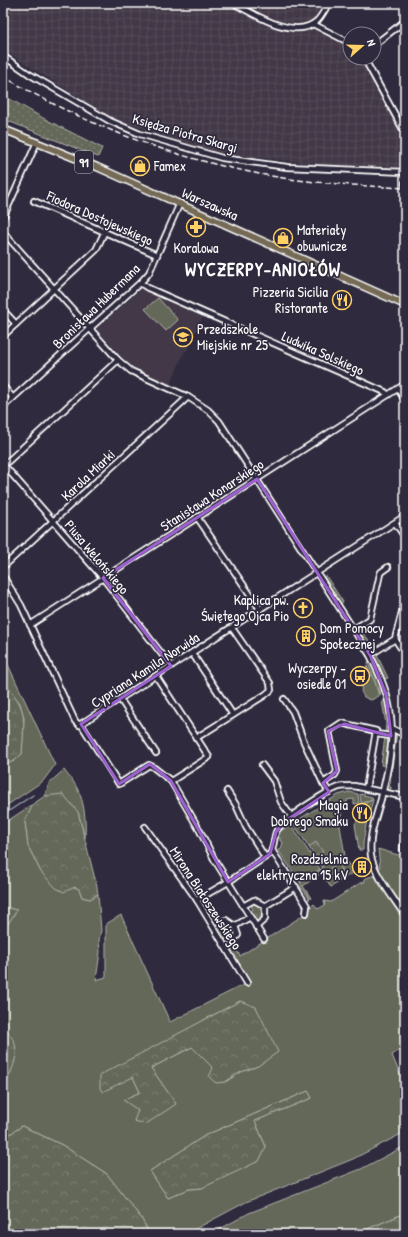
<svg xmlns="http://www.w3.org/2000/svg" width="408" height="1237" font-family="'Patrick Hand',sans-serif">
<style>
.built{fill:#423846}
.industrial{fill:url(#industrial-grid)}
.grass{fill:#646759;stroke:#b2b3ac;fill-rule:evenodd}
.forest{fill:url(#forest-crowns);stroke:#b2b3ac}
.wetland{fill:url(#wetland-marsh);stroke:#b2b3ac}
.park{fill:url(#park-tufts);stroke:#b2b3ac}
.garden{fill:url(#garden-dots);stroke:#b2b3ac}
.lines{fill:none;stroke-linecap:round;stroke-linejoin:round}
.stream{stroke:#94a1ae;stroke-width:1.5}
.minor-tunnel{stroke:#443f50;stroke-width:4.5;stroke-dasharray:4.5 2;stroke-linecap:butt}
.minor-casing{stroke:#fff;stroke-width:8}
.major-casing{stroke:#fff;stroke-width:9}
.minor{stroke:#2f2a3d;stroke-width:4.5}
.major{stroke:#746b55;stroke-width:6}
.rail{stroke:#fff;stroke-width:1.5;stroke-dasharray:6 3;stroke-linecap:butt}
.marked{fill:none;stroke:#9c61cf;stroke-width:3;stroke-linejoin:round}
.labels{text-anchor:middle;stroke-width:3.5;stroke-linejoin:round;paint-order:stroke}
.shield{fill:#2f2a3d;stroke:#c1bfc5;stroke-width:1}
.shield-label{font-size:13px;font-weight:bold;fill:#fff}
.street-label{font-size:14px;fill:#fff;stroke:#2f2a3d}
.poi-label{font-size:14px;fill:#fff;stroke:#2f2a3d;text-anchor:end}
.district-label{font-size:18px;font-weight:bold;letter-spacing:1px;fill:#fff;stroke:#2f2a3d}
</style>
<defs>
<pattern id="industrial-grid" width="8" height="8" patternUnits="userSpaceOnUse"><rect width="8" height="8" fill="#423846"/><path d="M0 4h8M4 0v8" fill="none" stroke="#554c58"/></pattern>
<pattern id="forest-crowns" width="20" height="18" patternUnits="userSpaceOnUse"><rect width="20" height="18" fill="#646759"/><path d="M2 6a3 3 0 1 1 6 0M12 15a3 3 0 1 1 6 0" fill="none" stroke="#7b7e72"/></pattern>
<pattern id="wetland-marsh" width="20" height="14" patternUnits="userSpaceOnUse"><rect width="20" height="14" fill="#646759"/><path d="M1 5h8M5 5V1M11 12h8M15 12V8" fill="none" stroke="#7b7e72"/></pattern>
<pattern id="park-tufts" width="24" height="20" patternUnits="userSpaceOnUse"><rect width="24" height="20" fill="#646759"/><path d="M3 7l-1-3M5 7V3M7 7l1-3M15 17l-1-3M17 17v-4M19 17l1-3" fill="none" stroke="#7b7e72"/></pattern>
<pattern id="garden-dots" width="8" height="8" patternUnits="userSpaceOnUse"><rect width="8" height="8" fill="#646759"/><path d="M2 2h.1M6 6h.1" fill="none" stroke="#7b7e72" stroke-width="1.8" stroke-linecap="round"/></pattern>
</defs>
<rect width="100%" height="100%" fill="#2f2a3d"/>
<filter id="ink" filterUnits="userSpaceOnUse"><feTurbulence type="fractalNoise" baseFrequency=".025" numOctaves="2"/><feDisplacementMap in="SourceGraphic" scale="8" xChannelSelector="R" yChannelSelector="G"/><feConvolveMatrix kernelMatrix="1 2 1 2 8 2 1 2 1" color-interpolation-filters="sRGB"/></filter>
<g filter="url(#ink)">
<polygon class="built" points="141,289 203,316 187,351 185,351 170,385 141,372 129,365 97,330 96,329"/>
<polygon class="industrial" points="3,3 323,3 316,17 330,35 350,49 350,58 361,58 405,140 404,170 362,170 210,152 112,118 3,50"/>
<g class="grass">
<polygon points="158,298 178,320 166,331 145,309"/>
<polygon points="326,576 343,602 340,605 323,578"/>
<polygon points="360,627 374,649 369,648 357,630"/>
<polygon points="376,653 388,678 384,679 374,659 375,655"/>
<polygon points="3,654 55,765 43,781 3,808 3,765 14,761 22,754 24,718 20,703 3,682"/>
<polygon points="369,661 371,661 382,686 380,695 368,663"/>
<polygon points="367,666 375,682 379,696 371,700 364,697 361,691"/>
<polygon points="383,700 386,701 388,711 389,732 388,734 385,733 386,724 382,701"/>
<polygon points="396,731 397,732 390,783 389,787 391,787 391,789 387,790 386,787 393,732"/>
<polygon points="385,737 389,739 385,766 381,765"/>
<path d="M64,770C68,776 74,781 77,788C85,803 86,821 85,838L78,812L45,796L49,783Z"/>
<polygon points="349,792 358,794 359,803 354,804 354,799 347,800 347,805 340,807 342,819 339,820 346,862 348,862 354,872 346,877 340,870 332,875 337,883 331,887 323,876 320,874 303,886 311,898 307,901 309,898 303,889 299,889 302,886 300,883 323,868 293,823 338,795"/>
<polygon points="360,794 372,797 373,800 369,815 365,816 363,804 372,800 361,803"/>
<path d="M33,804L25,822L28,846L41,872L79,889L82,897L90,899L98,894L101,930L99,940L100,952L96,980L106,977V924L121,915L170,1022L249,982L230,951L235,947L240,956L305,914L308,915L309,909L314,904L318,909L325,905L324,901L331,902L360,883L365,882L364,879L372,876L376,877L383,887L387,884L378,870L380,867L378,849L398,855L405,851V1047L392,1055L404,1084H405V1132L353,1159L246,1202L186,1234H150L141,1218L107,1174L62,1145L22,1126L3,1139V1087L11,1072L9,1033L3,1029V929L6,927L16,910L8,908L3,911V824ZM240,1001L258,1066L241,1072L225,1082L213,1068L192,1047L151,1068L176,1104L123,1100L140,1092L133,1077L202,1021ZM308,1091L312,1098L255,1121L266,1147L202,1188L189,1189L168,1198L150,1171L206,1135Z"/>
<polygon points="366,818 367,819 363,844 363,850 359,850 355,824 358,819"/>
<polygon points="291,825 320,869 300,882 278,850 281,849 283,842 280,841 280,838 278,837 280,831"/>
<polygon points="340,871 345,878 338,882 334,875"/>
<polygon points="405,1146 405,1219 400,1215 356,1234 211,1234 249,1213 361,1169"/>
</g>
<g class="forest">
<polygon points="63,794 78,812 97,887 98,894 90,899 82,897 79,889 75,887 64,892 56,888 41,872 28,846 25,822 33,804 45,796"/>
<polygon points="240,1001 256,1007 278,1052 258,1066 241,1072 225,1082 216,1083 209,1077 213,1068 192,1047 151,1068 176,1104 146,1124 134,1121 138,1110 123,1100 140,1092 133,1077 102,1092 100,1088 100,1075"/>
<polygon points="308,1091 312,1098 255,1121 266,1147 259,1161 202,1188 189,1189 168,1198 150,1171 206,1135"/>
<polygon points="22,1126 62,1145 107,1174 141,1218 150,1234 3,1234 3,1139"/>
<polygon points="400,1215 405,1219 405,1234 356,1234"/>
</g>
<g class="wetland">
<path d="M3,682C29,709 24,719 22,754L14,761L3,765Z"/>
<polygon points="8,908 17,910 6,927 3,929 3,911"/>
<path d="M3,1029C26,1045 14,1067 3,1087Z"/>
</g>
<g class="park">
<polygon points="316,842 323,852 315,857 309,847"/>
<polygon points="338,863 342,869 332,875 337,883 331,887 322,874"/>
<polygon points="253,902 255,902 264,907 265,916 259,923 255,921 250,912 253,909 250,904"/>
<path d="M225,921C232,926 239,931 232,939L226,938L225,940L217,928H219L221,923Z"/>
</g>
<polygon class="garden" points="3,95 43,118 102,148 98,157 3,119"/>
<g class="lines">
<polyline class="stream" points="3,815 33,795"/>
<polyline class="minor-tunnel" points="405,194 405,184"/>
<defs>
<g id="minor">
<path d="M233,3C254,14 295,41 317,21C322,16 325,9 329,3"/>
<polyline points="313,24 350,43"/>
<polyline points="374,45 405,21"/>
<polyline points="3,56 29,74 110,121 140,134 222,158 287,167 405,172"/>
<polyline points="364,58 405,133"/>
<polyline points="405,184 405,183"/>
<polyline points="405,194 405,197"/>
<polyline points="34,201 157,255"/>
<polyline points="3,218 37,142"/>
<path d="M3,232L118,360L131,371L188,397L208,410L219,421L370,655C380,675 389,695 391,718C394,744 387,774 381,799C376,817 368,837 371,856C374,874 395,900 405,916"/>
<polyline points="140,283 148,288 385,392 388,395"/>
<polyline points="3,310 16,324"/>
<polyline points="3,336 96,250 104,233"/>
<polyline points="3,386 13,398"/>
<polyline points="398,389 405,400"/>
<polyline points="3,407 140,283 149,273 180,203"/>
<polyline points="3,464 103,578 171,666"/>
<polyline points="4,465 118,360"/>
<polyline points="197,517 260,609"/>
<polyline points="395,523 405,537"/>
<polyline points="3,567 188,397"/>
<polyline points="3,576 21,605 75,721 79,725 405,516"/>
<polyline points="30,625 405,384"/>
<polyline points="354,629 370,619 380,574 381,572 388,567"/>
<polyline points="395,639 405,654"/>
<polyline points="192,653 233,715"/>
<polyline points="370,655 395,639 405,600"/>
<polyline points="156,676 209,757 171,781"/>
<polyline points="120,699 156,753"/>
<polyline points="284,699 293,712 304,742 323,783 329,792"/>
<polyline points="81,724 119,784 149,765 153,767 171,781 199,829 214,859 264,939"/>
<polyline points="391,728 405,735"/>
<polyline points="376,734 391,736"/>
<polyline points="196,738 265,695 271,690 270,683 232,628"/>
<polyline points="262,765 274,781 281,802 291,816"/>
<polyline points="323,783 335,775 337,771 329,731 341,723 376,731 366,789"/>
<polyline points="227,791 236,805 246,827 265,857"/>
<polyline points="145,827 197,900 247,983"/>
<polyline points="403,849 405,833"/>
<polyline points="272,850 307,906 306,913"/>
<path d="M197,900L228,882L270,854C275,847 273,837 277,830C285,818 325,792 339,787C344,786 349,786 354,786L405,797"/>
<polyline points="243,906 254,900 265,906 265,919 256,927"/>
<polyline points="265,906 296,887"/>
<polyline points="220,922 226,920 235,926 250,917"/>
<polyline points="232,942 238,935 235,926"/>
</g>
<polyline id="major" points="3,129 97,167 405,305"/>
</defs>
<use href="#minor" class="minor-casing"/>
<use href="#major" class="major-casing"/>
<use href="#minor" class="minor"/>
<use href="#major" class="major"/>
<path class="rail" d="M3,76C91,129 188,164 290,179C328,184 367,186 405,188"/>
</g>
</g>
<path class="marked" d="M257,479L370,655L386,694L391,736L344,724L328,731L337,771L323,783L329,792L284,822L276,832L270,854L228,882L171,781L150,764L119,784L81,724L171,666L103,578Z"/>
<defs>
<symbol id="shop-ring" viewBox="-11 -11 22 22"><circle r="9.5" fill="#2f2a3d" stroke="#ffd166" stroke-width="1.5"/><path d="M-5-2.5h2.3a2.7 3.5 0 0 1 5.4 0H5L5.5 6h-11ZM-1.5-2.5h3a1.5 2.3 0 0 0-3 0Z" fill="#ffd166"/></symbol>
<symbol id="pharmacy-ring" viewBox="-11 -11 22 22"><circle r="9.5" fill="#2f2a3d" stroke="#ffd166" stroke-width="1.5"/><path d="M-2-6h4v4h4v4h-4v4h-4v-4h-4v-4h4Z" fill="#ffd166"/></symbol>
<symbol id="restaurant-ring" viewBox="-11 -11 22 22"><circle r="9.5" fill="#2f2a3d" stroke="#ffd166" stroke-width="1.5"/><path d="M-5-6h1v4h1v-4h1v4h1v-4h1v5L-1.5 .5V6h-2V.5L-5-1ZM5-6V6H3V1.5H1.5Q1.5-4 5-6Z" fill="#ffd166"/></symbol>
<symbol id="school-ring" viewBox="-11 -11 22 22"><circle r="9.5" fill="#2f2a3d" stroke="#ffd166" stroke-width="1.5"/><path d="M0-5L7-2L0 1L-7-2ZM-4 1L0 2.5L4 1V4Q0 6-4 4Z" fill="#ffd166"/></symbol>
<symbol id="church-ring" viewBox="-11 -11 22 22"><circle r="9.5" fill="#2f2a3d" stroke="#ffd166" stroke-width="1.5"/><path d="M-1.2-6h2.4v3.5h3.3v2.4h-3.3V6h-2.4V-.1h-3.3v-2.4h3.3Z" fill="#ffd166"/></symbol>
<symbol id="building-ring" viewBox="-11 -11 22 22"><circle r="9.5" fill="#2f2a3d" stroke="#ffd166" stroke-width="1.5"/><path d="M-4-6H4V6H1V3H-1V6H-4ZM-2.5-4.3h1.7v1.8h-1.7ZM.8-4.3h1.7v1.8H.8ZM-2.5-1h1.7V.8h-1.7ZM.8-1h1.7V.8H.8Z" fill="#ffd166"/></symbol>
<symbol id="bus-ring" viewBox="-11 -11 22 22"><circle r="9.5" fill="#2f2a3d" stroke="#ffd166" stroke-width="1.5"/><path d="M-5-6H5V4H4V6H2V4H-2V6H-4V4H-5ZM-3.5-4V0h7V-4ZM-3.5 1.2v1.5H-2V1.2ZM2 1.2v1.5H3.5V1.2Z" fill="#ffd166"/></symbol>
</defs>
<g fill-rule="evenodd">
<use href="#shop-ring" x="129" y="155" width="22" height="22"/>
<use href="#pharmacy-ring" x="185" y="216" width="22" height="22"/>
<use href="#shop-ring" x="272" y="227" width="22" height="22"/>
<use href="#restaurant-ring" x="331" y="289" width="22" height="22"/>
<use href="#school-ring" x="172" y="326" width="22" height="22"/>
<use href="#church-ring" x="292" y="597" width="22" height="22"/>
<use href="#building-ring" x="295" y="625" width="22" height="22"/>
<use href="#bus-ring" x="349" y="665" width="22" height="22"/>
<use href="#restaurant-ring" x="351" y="802" width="22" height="22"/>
<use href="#building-ring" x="351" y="856" width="22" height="22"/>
</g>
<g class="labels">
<rect class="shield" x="75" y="151" width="18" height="22" rx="3"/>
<g class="shield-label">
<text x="84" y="167">91</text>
</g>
<g class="street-label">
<text transform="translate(185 133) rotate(16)" y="5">Księdza Piotra Skargi</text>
<text transform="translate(210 204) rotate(24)" y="5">Warszawska</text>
<text transform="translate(100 218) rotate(24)" y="5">Fiodora Dostojewskiego</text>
<text transform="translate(96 306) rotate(-44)" y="5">Bronisława Hubermana</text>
<text transform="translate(323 353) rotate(24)" y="5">Ludwika Solskiego</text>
<text transform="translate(88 475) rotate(-43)" y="5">Karola Miarki</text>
<text transform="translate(212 495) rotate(-33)" y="5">Stanisława Konarskiego</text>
<text transform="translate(97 557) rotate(50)" y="5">Piusa Welońskiego</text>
<text transform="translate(145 670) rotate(-33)" y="5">Cypriana Kamila Norwida</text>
<text transform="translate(206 898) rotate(57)" y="5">Mirona Białoszewskiego</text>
</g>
<g class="poi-label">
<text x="154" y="171" text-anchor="start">Famex</text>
<text x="297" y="235" text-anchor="start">Materiały<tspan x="297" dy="16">obuwnicze</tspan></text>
<text x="196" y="253" text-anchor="middle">Koralowa</text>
<text x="328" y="297">Pizzeria Sicilia<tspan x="328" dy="16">Ristorante</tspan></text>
<text x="197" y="334" text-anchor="start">Przedszkole<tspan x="197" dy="16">Miejskie nr 25</tspan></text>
<text x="289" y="605">Kaplica pw.<tspan x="289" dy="16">Świętego Ojca Pio</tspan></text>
<text x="320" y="633" text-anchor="start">Dom Pomocy<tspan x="320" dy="16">Społecznej</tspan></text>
<text x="346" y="673">Wyczerpy -<tspan x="346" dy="16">osiedle 01</tspan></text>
<text x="348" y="810">Magia<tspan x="348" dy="16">Dobrego Smaku</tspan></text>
<text x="348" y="864">Rozdzielnia<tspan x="348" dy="16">elektryczna 15 kV</tspan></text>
</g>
<g class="district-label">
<text x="263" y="276">WYCZERPY-ANIOŁÓW</text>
</g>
</g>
<rect width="408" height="1237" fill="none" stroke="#2f2a3d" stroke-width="16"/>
<rect x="8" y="8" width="392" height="1221" fill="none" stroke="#fff" stroke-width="1.5" filter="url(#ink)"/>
<g transform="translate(362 46) rotate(70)"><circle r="19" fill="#2f2a3d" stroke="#827f8b"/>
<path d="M0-3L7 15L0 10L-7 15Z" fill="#ffd166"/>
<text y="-6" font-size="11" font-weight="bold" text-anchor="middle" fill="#ffffff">N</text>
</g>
</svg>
